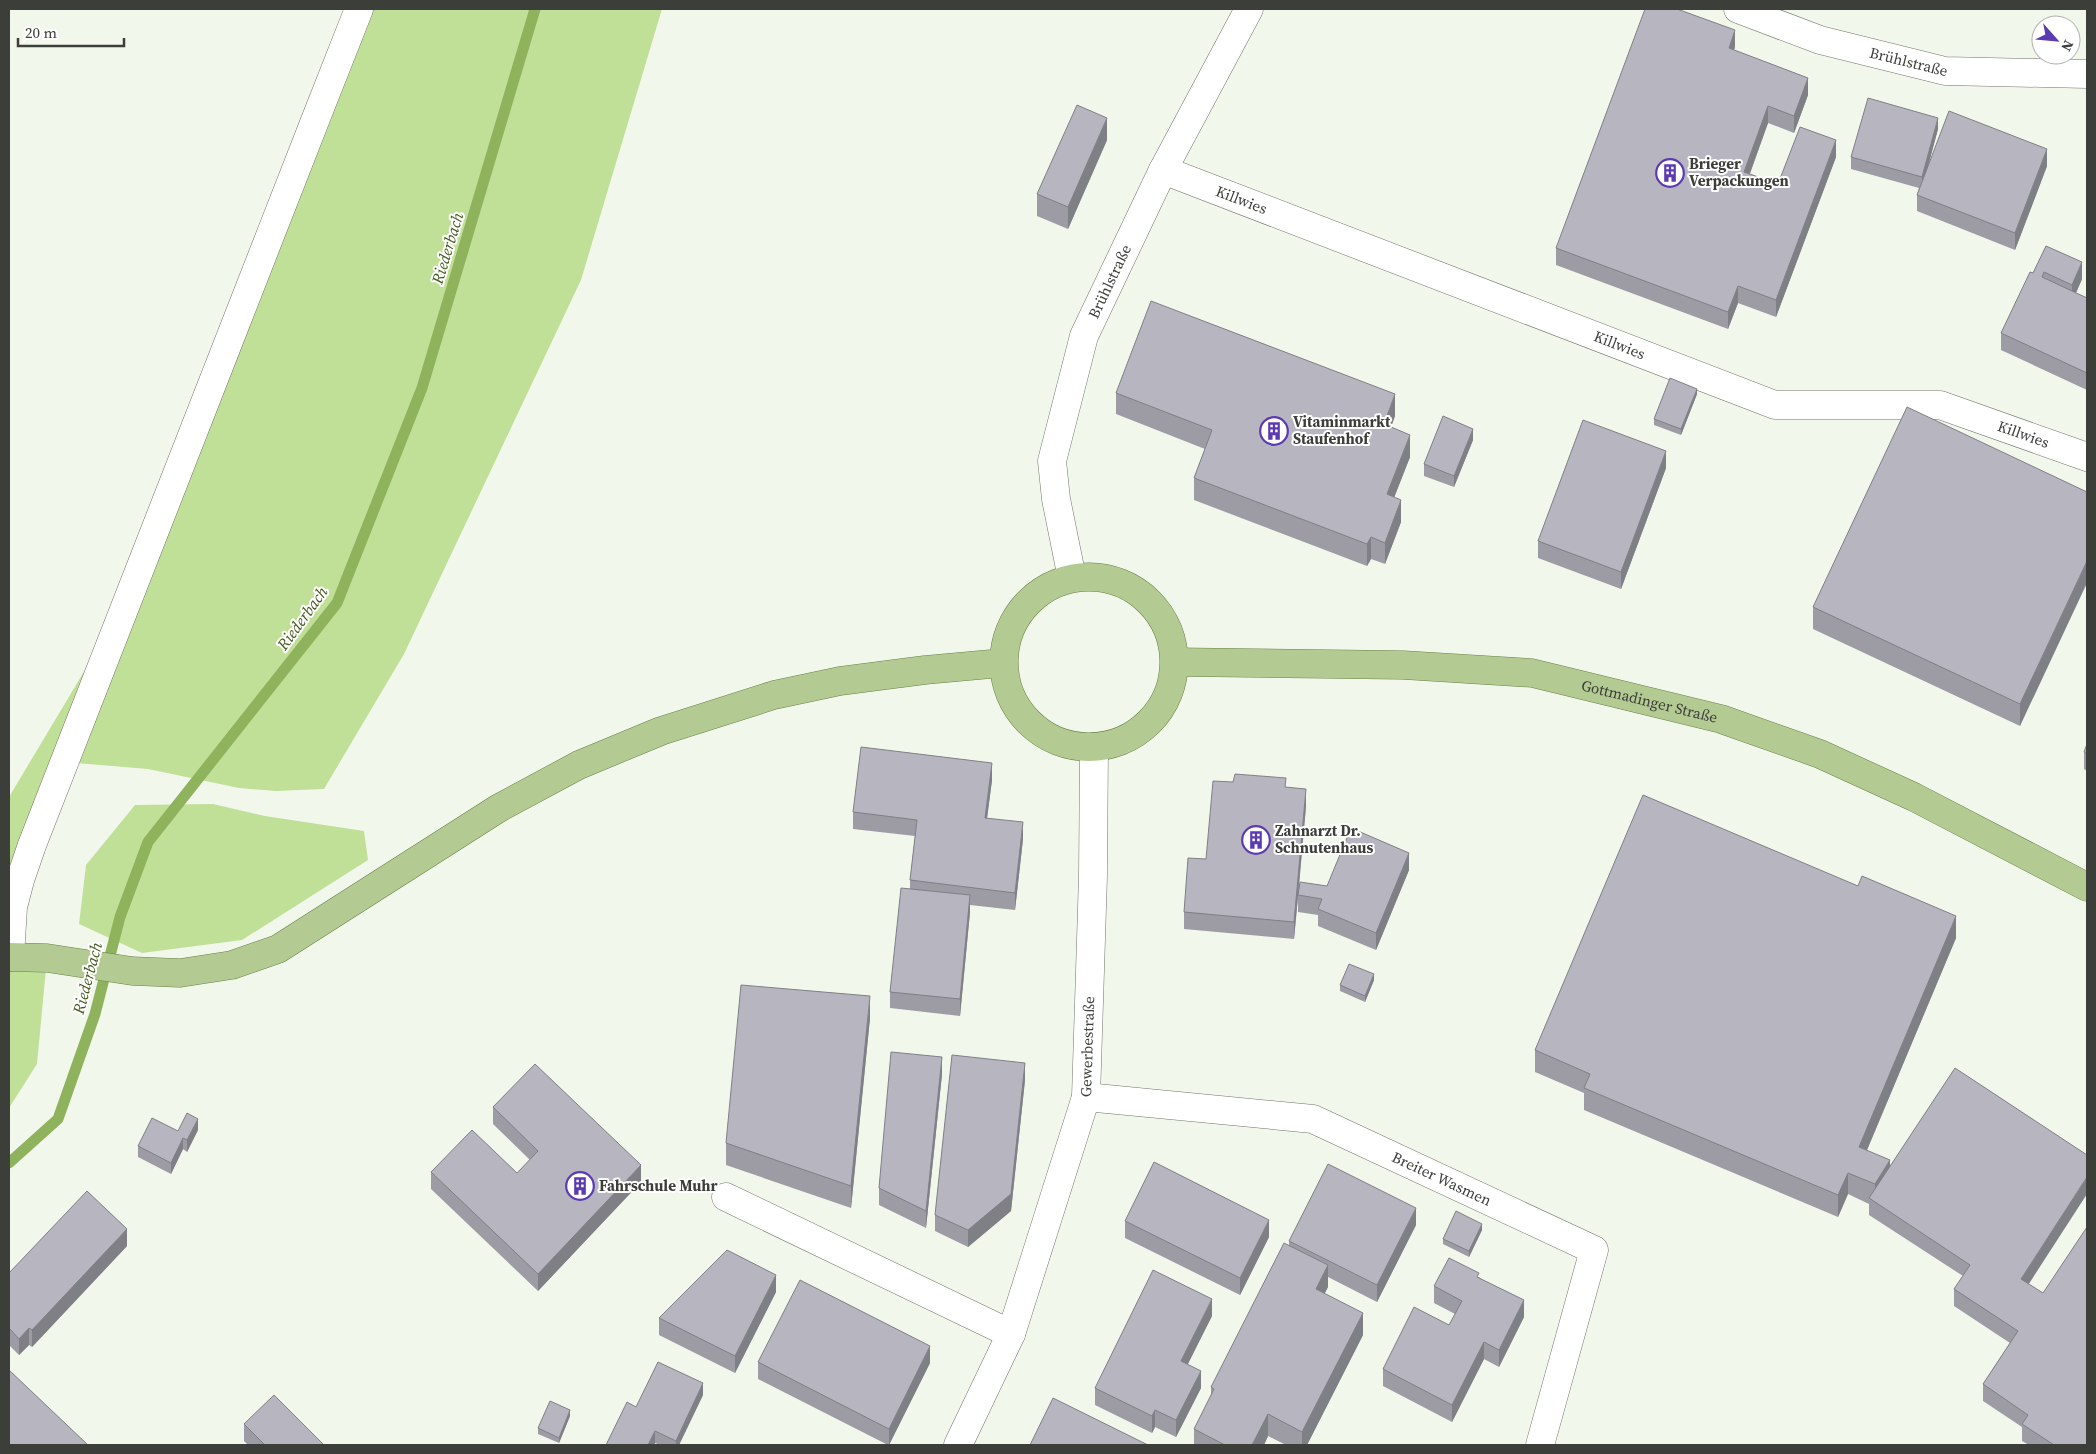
<svg xmlns="http://www.w3.org/2000/svg" width="2096" height="1454" font-family="'Source Serif 4',serif">
<style>
.green{fill:#c0e097}
.lines{fill:none;stroke-linecap:round;stroke-linejoin:round}
.stream{stroke:#8fb25c;stroke-width:11}
.minor-casing{stroke:#71756c;stroke-width:29}
.major-casing{stroke:#6a8245;stroke-width:29}
.minor{stroke:#fff;stroke-width:28}
.major{stroke:#b4ca93;stroke-width:28}
.wall{fill:#9d9ca5}
.shaded-wall{fill:#7f7f86}
.building{fill:#b6b5c0;stroke:#7f7f86}
.labels{text-anchor:middle;stroke-width:4;stroke-linejoin:round;paint-order:stroke}
.street-label{font-size:15px;fill:#3c3e39;stroke:#fff}
.poi-label{font-size:15px;font-weight:bold;fill:#3c3e39;stroke:#fff;text-anchor:start}
.water-label{font-size:16px;font-style:italic;fill:#41581b;stroke:#fff}
</style>
<rect width="100%" height="100%" fill="#f2f7ec"/>
<g class="green">
<polygon points="359,9 662,9 581,280 404,654 324,789 276,791 239,788 148,769 64,762 10,957 47,958 37,1064 9,1108 9,797 131,593"/>
<polygon points="213,804 265,816 364,831 368,860 242,940 142,953 79,924 86,865 135,805"/>
</g>
<g class="lines">
<polyline class="stream" points="9,1163 58,1119 95,1014 120,917 148,842 337,603 422,388 535,9"/>
<defs>
<g id="minor">
<path id="s1" d="M1738,9L1820,40L1945,71L2087,74"/>
<path id="s2" d="M1163,170L1775,405H1940L2087,457"/>
<path id="s3" d="M1072,578L1056,499L1052,461L1084,336L1163,170L1249,9"/>
<path d="M10,957L13,907L20,880L32,845C142,566 249,287 359,9"/>
<path id="s4" d="M1086,1097L1313,1119L1594,1250L1540,1445"/>
<polyline points="726,1197 1011,1334"/>
<path id="s5" d="M958,1445L1011,1334L1086,1097L1093,876L1094,747"/>
</g>
<g id="major">
<circle cx="1089" cy="662" r="85"/>
<path id="s6" d="M1175,662L1403,665L1532,673L1721,719L1820,754L1914,797L2087,887"/>
<polyline points="9,957 47,958 132,971 180,973 232,965 278,949 499,808 579,765 661,731 774,695 840,681 925,670 1002,663"/>
</g>
</defs>
<use href="#minor" class="minor-casing"/>
<use href="#major" class="major-casing"/>
<use href="#minor" class="minor"/>
<use href="#major" class="major"/>
</g>
<g class="wall">
<polygon points="1735,47 1734,50 1808,95 1794,133 1768,123 1750,174 1778,184 1836,157 1776,317 1738,303 1728,329 1556,265 1556,248"/>
<polygon points="1938,129 1928,166 2047,166 2015,250 1917,211 1917,195 1919,188 1851,169 1851,157"/>
<polygon points="1107,140 1068,229 1037,216 1037,194"/>
<polygon points="2046,246 2082,279 2076,293 2087,298 2087,390 2001,350 2001,333 2033,273"/>
<polygon points="1116,393 1395,416 1391,427 1410,457 1394,497 1401,522 1385,564 1371,559 1367,566 1194,500 1194,478 1205,449 1116,414"/>
<polygon points="1697,394 1681,435 1654,425 1654,419"/>
<polygon points="1473,440 1454,487 1424,476 1424,464"/>
<polygon points="1666,468 1621,589 1538,558 1538,541"/>
<polygon points="2087,492 2020,726 1813,629 1813,607"/>
<polygon points="2087,744 2087,771 2084,769 2084,752"/>
<polygon points="992,780 987,818 1023,839 1015,910 970,905 970,912 960,1016 890,1008 890,992 910,889 910,880 915,836 853,829 853,812"/>
<polygon points="1286,787 1306,806 1299,886 1327,886 1409,870 1376,950 1318,926 1318,915 1298,912 1298,898 1294,939 1184,929 1184,912"/>
<polygon points="1956,938 1867,1150 1890,1166 2029,1284 2087,1445 2029,1445 2022,1441 2022,1427 1983,1401 1983,1384 2010,1343 1954,1306 1954,1289 1963,1276 1869,1215 1869,1204 1848,1194 1838,1217 1584,1110 1584,1093 1535,1072 1535,1050"/>
<polygon points="1374,980 1365,1002 1340,991 1340,985"/>
<polygon points="870,1018 851,1208 726,1165 726,1143"/>
<polygon points="942,1074 926,1228 879,1205 879,1188"/>
<polygon points="1025,1080 1011,1211 968,1247 935,1231 935,1215"/>
<polygon points="493,1107 641,1182 538,1291 431,1189 431,1172 517,1173 530,1160 493,1124"/>
<polygon points="198,1130 187,1152 183,1149 171,1174 138,1157 138,1146 178,1131"/>
<polygon points="1125,1221 1269,1237 1240,1295 1125,1238"/>
<polygon points="1416,1225 1377,1302 1328,1277 1328,1287 1324,1294 1363,1335 1307,1445 1286,1445 1268,1436 1264,1445 1194,1445 1194,1429 1211,1396 1211,1387 1289,1246 1289,1241"/>
<polygon points="1482,1230 1469,1257 1443,1244 1443,1239"/>
<polygon points="127,1246 32,1347 29,1345 19,1355 9,1345 9,1273"/>
<polygon points="1479,1277 1524,1317 1499,1367 1484,1359 1452,1422 1383,1386 1383,1369 1449,1325 1455,1314 1434,1303 1434,1286"/>
<polygon points="776,1292 735,1373 659,1335 659,1318"/>
<polygon points="1212,1316 1187,1364 1201,1388 1176,1437 1155,1427 1152,1433 1095,1405 1095,1388"/>
<polygon points="758,1362 930,1363 889,1445 888,1445 758,1379"/>
<polygon points="703,1395 679,1445 660,1445 655,1443 654,1445 606,1445 636,1407"/>
<polygon points="570,1416 559,1443 538,1434 538,1428"/>
<polygon points="244,1424 324,1445 248,1445 244,1441"/>
</g>
<g class="shaded-wall">
<polygon points="1735,30 1735,47 1729,65 1729,48"/>
<polygon points="1808,78 1808,95 1794,133 1794,116"/>
<polygon points="1768,106 1768,123 1744,189 1744,172"/>
<polygon points="1107,118 1107,140 1068,229 1068,207"/>
<polygon points="1938,118 1938,129 1922,189 1922,177"/>
<polygon points="1836,140 1836,157 1776,317 1776,300"/>
<polygon points="2047,149 2047,166 2015,250 2015,233"/>
<polygon points="2082,262 2082,279 2072,302 2072,285"/>
<polygon points="1738,286 1738,303 1728,329 1728,312"/>
<polygon points="1697,389 1697,394 1681,435 1681,429"/>
<polygon points="1395,394 1395,416 1384,446 1384,424"/>
<polygon points="1473,429 1473,440 1454,487 1454,476"/>
<polygon points="1410,435 1410,457 1387,516 1387,494"/>
<polygon points="1666,451 1666,468 1621,589 1621,572"/>
<polygon points="1401,500 1401,522 1385,564 1385,543"/>
<polygon points="1371,537 1371,559 1367,566 1367,544"/>
<polygon points="2087,561 2087,583 2020,726 2020,704"/>
<polygon points="992,763 992,780 985,834 985,818"/>
<polygon points="1306,789 1306,806 1294,939 1294,922"/>
<polygon points="1023,822 1023,839 1015,910 1015,893"/>
<polygon points="1409,853 1409,870 1376,950 1376,933"/>
<polygon points="970,895 970,912 960,1016 960,999"/>
<polygon points="1956,916 1956,938 1859,1169 1859,1147"/>
<polygon points="1374,974 1374,980 1365,1002 1365,996"/>
<polygon points="870,996 870,1018 851,1208 851,1186"/>
<polygon points="942,1057 942,1074 926,1228 926,1211"/>
<polygon points="1025,1063 1025,1080 1011,1211 968,1247 968,1230"/>
<polygon points="198,1119 198,1130 187,1152 187,1140"/>
<polygon points="183,1138 183,1149 171,1174 171,1163"/>
<polygon points="1890,1160 1890,1182 1875,1202 1875,1184"/>
<polygon points="641,1165 641,1182 538,1291 538,1274"/>
<polygon points="1848,1173 1848,1194 1838,1217 1838,1195"/>
<polygon points="2087,1177 2087,1194 2021,1296 2021,1279"/>
<polygon points="1416,1208 1416,1225 1377,1302 1377,1285"/>
<polygon points="1269,1220 1269,1237 1240,1295 1240,1278"/>
<polygon points="1482,1224 1482,1230 1469,1257 1469,1251"/>
<polygon points="127,1229 127,1246 32,1347 32,1330"/>
<polygon points="1328,1265 1328,1287 1316,1311 1316,1289"/>
<polygon points="776,1275 776,1292 735,1373 735,1356"/>
<polygon points="1212,1299 1212,1316 1181,1378 1181,1361"/>
<polygon points="1524,1300 1524,1317 1499,1367 1499,1350"/>
<polygon points="1363,1313 1363,1335 1307,1445 1302,1445 1302,1432"/>
<polygon points="29,1328 29,1345 19,1355 19,1339"/>
<polygon points="1484,1342 1484,1359 1452,1422 1452,1405"/>
<polygon points="930,1346 930,1363 889,1445 889,1429"/>
<polygon points="1201,1371 1201,1388 1176,1437 1176,1420"/>
<polygon points="703,1383 703,1395 679,1445 676,1445 676,1441"/>
<polygon points="570,1410 570,1416 559,1443 559,1438"/>
<polygon points="1155,1410 1155,1427 1152,1433 1152,1416"/>
<polygon points="1268,1414 1268,1436 1264,1445 1252,1445"/>
<polygon points="655,1431 655,1443 654,1445 648,1445"/>
</g>
<g class="building">
<polygon points="1645,9 1677,9 1735,30 1729,48 1808,78 1794,116 1768,106 1744,172 1778,184 1800,127 1836,140 1776,300 1738,286 1728,312 1556,248"/>
<polygon points="1868,98 1938,118 1922,177 1851,157"/>
<polygon points="1077,105 1107,118 1068,207 1037,194"/>
<polygon points="1949,111 2047,149 2015,233 1917,195"/>
<polygon points="2046,246 2082,262 2072,285 2044,272 2042,277 2087,298 2087,373 2001,333 2030,272 2033,273"/>
<polygon points="1151,301 1395,394 1384,424 1410,435 1387,494 1401,500 1385,543 1371,537 1367,544 1194,478 1212,430 1116,393"/>
<polygon points="1670,378 1697,389 1681,429 1654,419"/>
<polygon points="1907,407 2087,492 2087,561 2020,704 1813,607"/>
<polygon points="1443,416 1473,429 1454,476 1424,464"/>
<polygon points="1583,420 1666,451 1621,572 1538,541"/>
<polygon points="2087,744 2087,754 2084,752"/>
<polygon points="861,747 992,763 985,818 1023,822 1015,893 910,880 917,820 853,812"/>
<polygon points="1235,774 1286,778 1285,787 1306,789 1294,922 1184,912 1188,858 1206,859 1213,781 1233,782"/>
<polygon points="1643,795 1858,886 1862,876 1956,916 1859,1147 1890,1160 1875,1184 1848,1173 1838,1195 1584,1088 1590,1074 1535,1050"/>
<polygon points="1351,828 1409,853 1376,933 1318,909 1322,899 1298,895 1300,882 1327,886"/>
<polygon points="901,888 970,895 960,999 890,992"/>
<polygon points="1349,964 1374,974 1365,996 1340,985"/>
<polygon points="741,985 870,996 851,1186 726,1143"/>
<polygon points="891,1052 942,1057 926,1211 879,1188"/>
<polygon points="952,1055 1025,1063 1011,1194 968,1230 935,1215"/>
<polygon points="535,1064 641,1165 538,1274 431,1172 472,1130 517,1173 538,1151 493,1107"/>
<polygon points="1955,1068 2087,1155 2087,1177 2021,1279 2043,1293 2087,1227 2087,1445 2054,1445 2022,1424 2028,1415 1983,1384 2018,1331 1954,1289 1970,1265 1869,1198"/>
<polygon points="187,1113 198,1119 187,1140 183,1138 171,1163 138,1146 152,1118 178,1131"/>
<polygon points="1154,1162 1269,1220 1240,1278 1125,1221"/>
<polygon points="1328,1164 1416,1208 1377,1285 1289,1241"/>
<polygon points="87,1191 127,1229 32,1330 29,1328 19,1339 9,1328 9,1273"/>
<polygon points="1456,1211 1482,1224 1469,1251 1443,1239"/>
<polygon points="1284,1243 1328,1265 1316,1289 1363,1313 1302,1432 1268,1414 1252,1445 1225,1445 1194,1429 1214,1389 1211,1387"/>
<polygon points="727,1250 776,1275 735,1356 659,1318"/>
<polygon points="1449,1258 1479,1273 1477,1277 1524,1300 1499,1350 1484,1342 1452,1405 1383,1369 1414,1307 1449,1325 1462,1301 1434,1286"/>
<polygon points="1153,1270 1212,1299 1181,1361 1201,1371 1176,1420 1155,1410 1152,1416 1095,1388"/>
<polygon points="800,1280 930,1346 889,1429 758,1362"/>
<polygon points="658,1362 703,1383 676,1441 655,1431 648,1445 606,1445 627,1402 636,1407"/>
<polygon points="9,1370 88,1445 9,1445"/>
<polygon points="274,1395 324,1445 265,1445 244,1424"/>
<polygon points="1053,1398 1148,1445 1030,1445"/>
<polygon points="550,1401 570,1410 559,1438 538,1428"/>
</g>
<defs>
<symbol id="building-ring" viewBox="-11 -11 22 22"><circle r="9.5" fill="#fff" stroke="#5b3ab2" stroke-width="1.5"/><path d="M-4-6H4V6H1V3H-1V6H-4ZM-2.5-4.3h1.7v1.8h-1.7ZM.8-4.3h1.7v1.8H.8ZM-2.5-1h1.7V.8h-1.7ZM.8-1h1.7V.8H.8Z" fill="#5b3ab2"/></symbol>
</defs>
<g fill-rule="evenodd">
<use href="#building-ring" x="1654" y="157" width="32" height="32"/>
<use href="#building-ring" x="1258" y="415" width="32" height="32"/>
<use href="#building-ring" x="1240" y="824" width="32" height="32"/>
<use href="#building-ring" x="564" y="1170" width="32" height="32"/>
</g>
<g class="labels">
<g class="street-label">
<text dy="5" stroke="none"><textPath href="#s1" startOffset="179">Brühlstraße</textPath></text>
<text dy="5" stroke="none"><textPath href="#s2" startOffset="84">Killwies</textPath></text>
<text dy="5" stroke="none"><textPath href="#s3" startOffset="308">Brühlstraße</textPath></text>
<text dy="5" stroke="none"><textPath href="#s2" startOffset="489">Killwies</textPath></text>
<text dy="5" stroke="none"><textPath href="#s2" startOffset="909">Killwies</textPath></text>
<text dy="5" stroke="none"><textPath href="#s6" startOffset="478">Gottmadinger Straße</textPath></text>
<text dy="5" stroke="none"><textPath href="#s5" startOffset="422">Gewerbestraße</textPath></text>
<text dy="5" stroke="none"><textPath href="#s4" startOffset="370">Breiter Wasmen</textPath></text>
</g>
<g class="poi-label">
<text x="1689" y="169">Brieger<tspan x="1689" dy="17">Verpackungen</tspan></text>
<text x="1293" y="427">Vitaminmarkt<tspan x="1293" dy="17">Staufenhof</tspan></text>
<text x="1275" y="836">Zahnarzt Dr.<tspan x="1275" dy="17">Schnutenhaus</tspan></text>
<text x="599" y="1191">Fahrschule Muhr</text>
</g>
<g class="water-label">
<text transform="translate(447 248) rotate(-73)" y="6">Riederbach</text>
<text transform="translate(302 618) rotate(-54)" y="6">Riederbach</text>
<text transform="translate(87 978) rotate(-75)" y="6">Riederbach</text>
</g>
</g>
<rect width="2096" height="1454" fill="none" stroke="#3c3e39" stroke-width="20"/>
<g transform="translate(2056 40) rotate(117)"><circle r="24" fill="#ffffff" stroke="#b1b2b0"/>
<path d="M0-4L9 19L0 12L-9 19Z" fill="#5b3ab2"/>
<text y="-8" font-size="14" font-weight="bold" text-anchor="middle" fill="#3c3e39">N</text>
</g>
<path d="M18 38v8h106v-8" fill="none" stroke="#3c3e39" stroke-width="2.5"/>
<text x="25" y="38" font-size="15" fill="#3c3e39" stroke="#ffffff" stroke-width="4" paint-order="stroke">20 m</text>
</svg>
